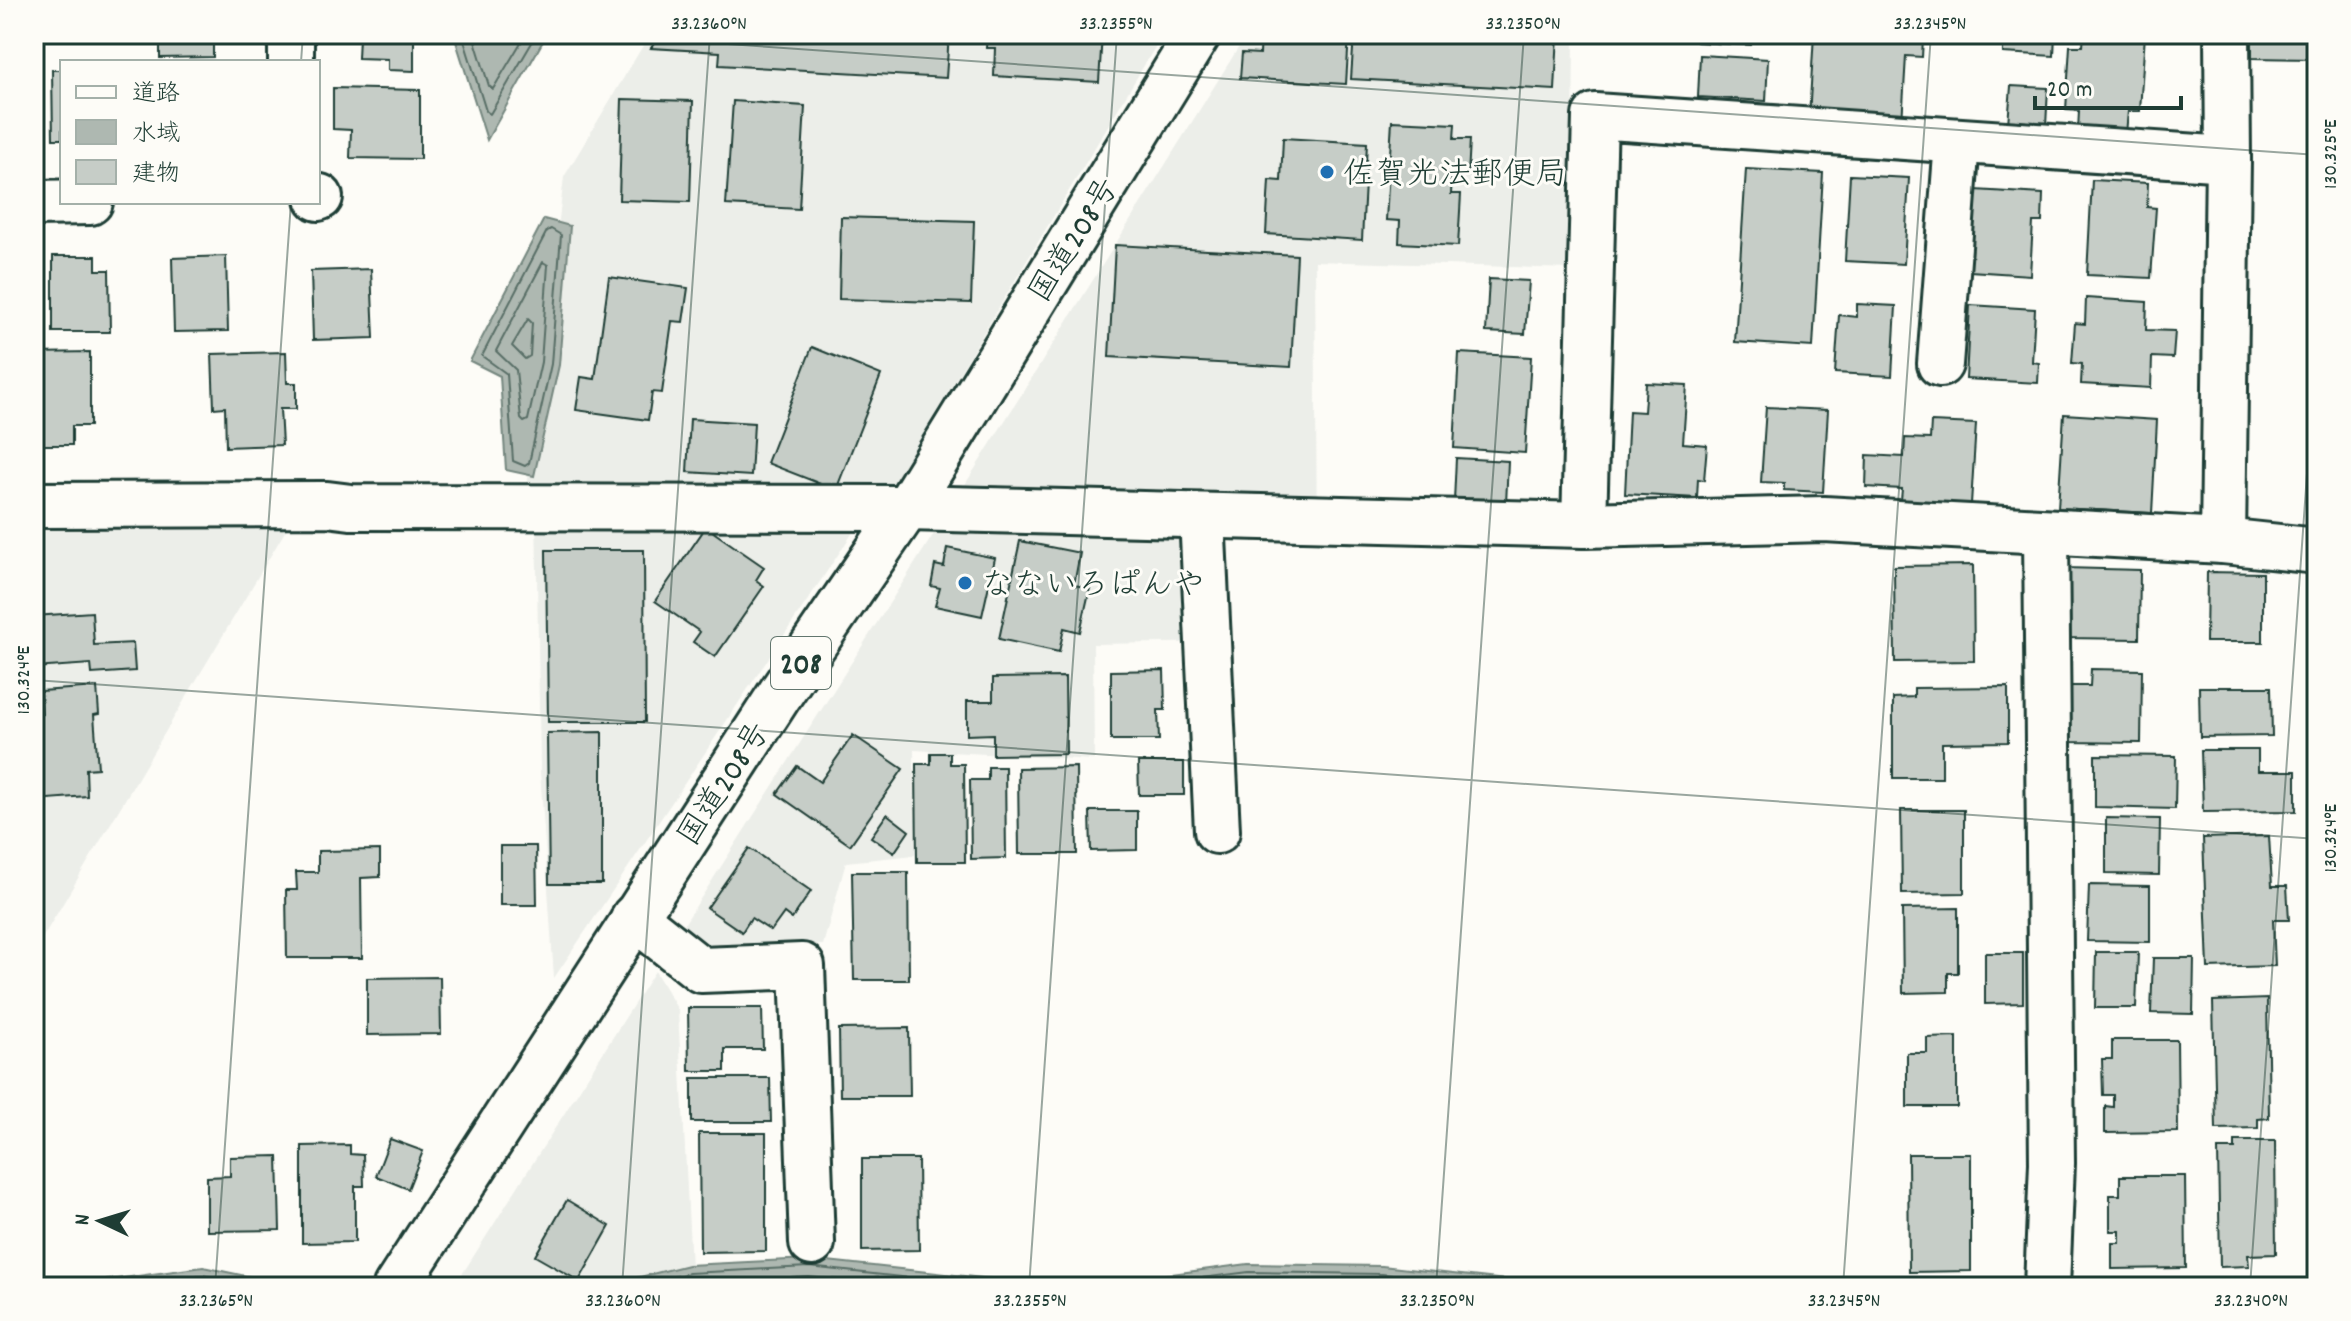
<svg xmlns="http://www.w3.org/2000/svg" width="2351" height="1321" font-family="Dekko,'Klee One',sans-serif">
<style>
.built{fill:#eceee9}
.water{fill:#aeb8b1;stroke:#75877f;stroke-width:2}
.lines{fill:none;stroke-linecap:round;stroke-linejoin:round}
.shore{stroke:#586e66;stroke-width:2}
.building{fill:#c6cdc7;stroke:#1f3d34;stroke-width:2}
.street-casing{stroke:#1f3d34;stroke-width:50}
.highway-casing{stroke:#1f3d34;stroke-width:50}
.street{stroke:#fdfcf7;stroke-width:44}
.highway{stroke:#fdfcf7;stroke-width:44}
.ticks{fill:none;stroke:#1f3d34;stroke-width:2;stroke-opacity:0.45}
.poi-dot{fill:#1f6fb2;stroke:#fdfcf7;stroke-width:3}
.labels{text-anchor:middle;stroke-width:6;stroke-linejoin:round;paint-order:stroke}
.shield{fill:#fdfcf7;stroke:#62766e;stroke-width:2}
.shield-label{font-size:30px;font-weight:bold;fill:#1f3d34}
.poi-label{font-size:32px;fill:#1f3d34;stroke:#fdfcf7;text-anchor:start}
.street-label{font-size:32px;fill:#1f3d34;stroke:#fdfcf7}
.neatline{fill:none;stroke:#1f3d34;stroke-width:3}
.ticks-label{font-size:20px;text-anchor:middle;fill:#1f3d34}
</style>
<rect width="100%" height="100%" fill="#fdfcf7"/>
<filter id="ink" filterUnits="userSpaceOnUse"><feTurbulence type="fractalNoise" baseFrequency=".0125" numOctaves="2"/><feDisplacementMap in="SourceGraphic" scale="16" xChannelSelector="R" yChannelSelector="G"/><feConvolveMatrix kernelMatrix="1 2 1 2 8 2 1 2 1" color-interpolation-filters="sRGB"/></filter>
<g filter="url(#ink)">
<g class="built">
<polygon points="650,34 1163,34 888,492 527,488 564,177"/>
<polygon points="1247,34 1574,34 1572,269 1315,261 1317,542 1228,541 1231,642 1093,644 1094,760 914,750 915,855 846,862 823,945 716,948 683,926 951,507"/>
<polygon points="536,509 866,513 554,978 540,771"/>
<polygon points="293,518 34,952 34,521"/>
<polygon points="655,971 678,1010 692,1287 454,1287"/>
</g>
<g class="water">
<polygon points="454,34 547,34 487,140 454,35"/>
<polygon points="544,219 570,226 559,365 534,476 506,470 500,376 470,361"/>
<polygon points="809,1259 1001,1280 1118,1281 1248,1264 1382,1266 1567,1287 600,1287 688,1265"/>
<polygon points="203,1267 299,1287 58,1287"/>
</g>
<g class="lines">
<g class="shore">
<polyline points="462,34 486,111 490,114 537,34"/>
<polyline points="473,34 489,86 493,89 526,34"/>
<polygon points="551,229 561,235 551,364 529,463 525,466 513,461 507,374 482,356 547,231"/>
<polygon points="543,262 548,265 541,362 528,420 524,422 521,419 516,370 496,351"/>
<polygon points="528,319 532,323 530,356 525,359 512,346"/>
<polyline points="117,1287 202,1275 260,1287"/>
<polyline points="633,1287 689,1273 809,1267 993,1287"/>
<polyline points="674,1287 691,1283 809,1277 907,1287"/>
<polyline points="1131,1287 1249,1272 1382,1274 1495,1287"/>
<polyline points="1209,1287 1250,1282 1406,1287"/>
</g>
</g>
<g class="building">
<polygon points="160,34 213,34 213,57 160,58"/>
<polygon points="330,34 414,34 414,71 388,70 388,59 358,58 359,37 330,37"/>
<polygon points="660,34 949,34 946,78 719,65 720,52 651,48"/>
<polygon points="987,34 1102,34 1099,82 994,76 995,48 986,48"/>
<polygon points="1261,34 1349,34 1346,84 1240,78 1242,53 1260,54"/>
<polygon points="1354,34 1558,34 1555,90 1351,79"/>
<polygon points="1697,34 1752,34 1751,45 1697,42"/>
<polygon points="1814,34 1906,34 1906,37 1923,38 1922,57 1906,56 1902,123 1809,118"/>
<polygon points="1984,34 2055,34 2054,56 2003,53 2003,46 1984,44"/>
<polygon points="2084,34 2145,34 2140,111 2128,111 2126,134 2078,131 2079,111 2066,110 2070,46 2083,46"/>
<polygon points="2252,34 2317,34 2317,59 2252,58"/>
<polygon points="1700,55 1768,59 1766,101 1698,97"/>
<polygon points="52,70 62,70 62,139 53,139"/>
<polygon points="2011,86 2048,88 2046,126 2008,124"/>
<polygon points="333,88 420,90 420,159 350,158 351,130 333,129"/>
<polygon points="622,99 693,101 690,202 619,200"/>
<polygon points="733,101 805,106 799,209 726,205"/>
<polygon points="1392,121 1455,124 1454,139 1470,139 1468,176 1452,175 1451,194 1461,194 1458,246 1399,243 1400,221 1386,220"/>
<polygon points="1283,138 1367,143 1362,240 1266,234 1269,180 1281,181"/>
<polygon points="1746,169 1823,173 1813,347 1735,342"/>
<polygon points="1850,175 1909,178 1904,264 1845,261"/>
<polygon points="2092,180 2148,183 2147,207 2156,208 2151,278 2087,275"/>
<polygon points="1975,190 2043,194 2042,222 2033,222 2030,275 1970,271"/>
<polygon points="841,217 974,221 971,303 839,299"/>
<polygon points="1115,245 1297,255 1291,367 1109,357"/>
<polygon points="53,256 96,256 96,270 109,270 110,332 53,332"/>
<polygon points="226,256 228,331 174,332 172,258"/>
<polygon points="371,269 374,338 313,340 311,271"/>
<polygon points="609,277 688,288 683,322 672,321 662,393 652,392 648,420 576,410 581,377 595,379"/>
<polygon points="1489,279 1529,281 1525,334 1486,332"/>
<polygon points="2086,298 2147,302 2146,330 2175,331 2173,358 2152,357 2151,388 2081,384 2082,364 2072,363 2075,323 2085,324"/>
<polygon points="1857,304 1896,306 1892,376 1835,373 1839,315 1857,317"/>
<polygon points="1970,305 2035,309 2032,362 2039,363 2038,383 1966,379"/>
<polygon points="812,347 881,375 836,490 767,463"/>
<polygon points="90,352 90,426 72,426 72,445 34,445 34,353"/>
<polygon points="286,352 287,383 296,383 296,409 280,409 282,445 226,447 225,407 214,408 212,354"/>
<polygon points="1459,353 1531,357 1525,453 1454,448"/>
<polygon points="1646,383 1687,385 1683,443 1707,445 1704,480 1698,479 1697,498 1625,494 1629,411 1644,412"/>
<polygon points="1766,407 1828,410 1823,492 1784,490 1784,483 1761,482"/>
<polygon points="2064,414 2157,420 2152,513 2058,508"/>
<polygon points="690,419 754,423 751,476 687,472"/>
<polygon points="1931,422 1976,424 1971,504 1901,500 1902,489 1866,487 1867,455 1904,457 1905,438 1930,439"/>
<polygon points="1456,458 1508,461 1506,504 1454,501"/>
<polygon points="706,527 764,567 756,580 764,586 715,657 693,642 700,632 655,601"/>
<polygon points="1020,541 1080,553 1074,585 1090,588 1080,632 1064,628 1059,652 999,639"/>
<polygon points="947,548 995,558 982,616 935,606 940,588 931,586 935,565 944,567"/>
<polygon points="546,550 644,550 645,722 548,722"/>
<polygon points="1973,565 1974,661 1895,662 1894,566"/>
<polygon points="2065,568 2140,570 2139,639 2064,638"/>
<polygon points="2207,572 2263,573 2263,642 2206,642"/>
<polygon points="92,612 94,645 133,643 135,671 92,674 91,664 34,668 34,616"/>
<polygon points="2091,669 2142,670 2141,743 2068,742 2068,686 2090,686"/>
<polygon points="1164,670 1165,710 1158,710 1159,740 1111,740 1111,671"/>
<polygon points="1065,677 1066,754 993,755 993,734 967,735 967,701 993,701 993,678"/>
<polygon points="97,687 99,714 94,715 98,768 86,769 87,796 35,800 34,715 42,714 41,691"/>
<polygon points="2008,687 2008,742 1942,743 1942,778 1893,778 1893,698 1914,697 1914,688"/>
<polygon points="2199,687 2271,687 2272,736 2200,737"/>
<polygon points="602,732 602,884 549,884 547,733"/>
<polygon points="853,735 903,769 850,845 777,794 797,766 820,782"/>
<polygon points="2201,750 2258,750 2258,771 2296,771 2296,811 2203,812"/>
<polygon points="931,753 950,753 950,764 964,764 965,862 917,862 916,764 931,764"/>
<polygon points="2095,755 2176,756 2175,809 2095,807"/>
<polygon points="1138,762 1184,762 1184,795 1139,795"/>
<polygon points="988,767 1005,767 1006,858 971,859 970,780 988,780"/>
<polygon points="1076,767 1077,854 1019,854 1018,768"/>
<polygon points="1901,810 1964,810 1964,893 1902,894"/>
<polygon points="1090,811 1137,811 1137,850 1091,851"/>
<polygon points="887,814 909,831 894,853 871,837"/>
<polygon points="2106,818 2160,819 2159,875 2106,874"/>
<polygon points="2269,836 2272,886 2287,886 2289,920 2273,920 2275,966 2208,968 2203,838"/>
<polygon points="500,846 536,846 537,905 500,905"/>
<polygon points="749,848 811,891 792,919 784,913 771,931 751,918 742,932 707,908"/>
<polygon points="380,850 380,877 361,878 362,958 287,958 286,890 297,890 296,872 318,872 318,851"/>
<polygon points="852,872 908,872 909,980 854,980"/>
<polygon points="2089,885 2150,886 2150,942 2087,941"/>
<polygon points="1958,908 1958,973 1948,973 1948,992 1903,993 1902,909"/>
<polygon points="2096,952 2138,952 2136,1008 2095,1008"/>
<polygon points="1985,953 2023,953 2023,1003 1985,1004"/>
<polygon points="2153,958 2194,958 2193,1014 2151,1013"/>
<polygon points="440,977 441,1034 367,1035 367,978"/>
<polygon points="2267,999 2269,1118 2258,1119 2258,1128 2216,1129 2213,1001"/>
<polygon points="688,1008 762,1008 763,1049 725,1049 725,1071 689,1071"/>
<polygon points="909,1028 910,1096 840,1096 839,1029"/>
<polygon points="1957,1037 1957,1107 1907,1107 1907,1053 1927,1053 1927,1038"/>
<polygon points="2112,1040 2177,1040 2178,1132 2105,1133 2105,1106 2113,1107 2113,1095 2103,1095 2102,1059 2112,1059"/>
<polygon points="692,1078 770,1078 771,1122 692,1122"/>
<polygon points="699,1133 766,1133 766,1251 700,1252"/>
<polygon points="390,1139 423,1151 408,1189 376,1176"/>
<polygon points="2235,1141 2275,1141 2276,1254 2248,1255 2249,1266 2220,1267 2218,1149 2235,1149"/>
<polygon points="350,1145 350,1154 363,1155 364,1186 355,1186 355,1242 302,1243 302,1146"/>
<polygon points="1908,1154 1971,1154 1971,1271 1909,1272"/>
<polygon points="278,1156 280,1230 207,1231 207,1177 230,1176 230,1157"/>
<polygon points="862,1159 918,1159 919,1250 862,1251"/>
<polygon points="2120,1176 2185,1176 2186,1268 2112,1269 2112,1243 2120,1243 2120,1231 2110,1231 2110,1195 2120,1195"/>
<polygon points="567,1200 610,1226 579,1281 535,1256"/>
</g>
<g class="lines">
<defs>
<g id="street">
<polyline points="291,34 291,62"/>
<polyline points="318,198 320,197"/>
<polyline points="34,203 90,202"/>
<polyline points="1940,364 1957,142"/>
<polyline points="34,505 327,504 351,507 907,508 1584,525 1824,519 2223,541 2317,551"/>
<polyline points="1202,516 1217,831"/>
<polyline points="1584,525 1595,116 2228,159"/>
<polyline points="2046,533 2052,1163 2047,1287"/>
<polyline points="2223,541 2228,159 2227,34"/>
<polyline points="634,917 701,970 802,966 812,1243"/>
</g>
<polyline id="highway" points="396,1287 782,691 907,508 1198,34"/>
</defs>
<use href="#street" class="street-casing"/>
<use href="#highway" class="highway-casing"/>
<use href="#street" class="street"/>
<use href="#highway" class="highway"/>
</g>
</g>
<path class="ticks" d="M584,34L2317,155M301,62L303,34M34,680L2317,839M215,1287L291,202M622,1287L710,34M1029,1287L1117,34M1436,1287L1524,34M1843,1287L1931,34M2250,1287L2317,331"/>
<g class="poi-dot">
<circle cx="1327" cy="172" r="8"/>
<circle cx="965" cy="583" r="8"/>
</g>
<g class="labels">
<rect class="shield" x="771" y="637" width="60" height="52" rx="6"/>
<g class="shield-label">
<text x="801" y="673">208</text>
</g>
<g class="poi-label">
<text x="1343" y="183">佐賀光法郵便局</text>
<text x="981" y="594">なないろぱんや</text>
</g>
<g class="street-label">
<text transform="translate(1072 239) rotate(-58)" y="11">国道208号</text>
<text transform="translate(722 783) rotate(-57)" y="11">国道208号</text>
</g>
</g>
<rect width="2351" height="1321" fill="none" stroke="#fdfcf7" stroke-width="88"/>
<rect x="60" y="60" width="260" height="144" fill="#fdfcf7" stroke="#a4b0a9" stroke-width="2"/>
<rect x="76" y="86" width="40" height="12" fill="#fdfcf7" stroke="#a4b0a9" stroke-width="2"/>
<text x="132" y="100" font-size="24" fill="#1f3d34">道路</text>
<rect x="76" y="120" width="40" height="24" fill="#aeb8b1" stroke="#a4b0a9" stroke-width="2"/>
<text x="132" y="140" font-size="24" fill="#1f3d34">水域</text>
<rect x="76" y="160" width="40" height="24" fill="#c6cdc7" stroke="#a4b0a9" stroke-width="2"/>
<text x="132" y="180" font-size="24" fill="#1f3d34">建物</text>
<g transform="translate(100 1221) rotate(274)" stroke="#fdfcf7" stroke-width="6" paint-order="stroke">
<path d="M0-6L14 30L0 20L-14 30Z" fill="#1f3d34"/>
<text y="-12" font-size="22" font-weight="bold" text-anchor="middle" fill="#1f3d34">N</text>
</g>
<path d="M2035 96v12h146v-12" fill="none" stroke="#1f3d34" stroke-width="4"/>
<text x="2047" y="96" font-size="24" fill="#1f3d34" stroke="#fdfcf7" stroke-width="6" paint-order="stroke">20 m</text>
<rect x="44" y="44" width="2263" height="1233" class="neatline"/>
<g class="ticks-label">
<text x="709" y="29">33.2360°N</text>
<text x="1116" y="29">33.2355°N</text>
<text x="1523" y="29">33.2350°N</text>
<text x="1930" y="29">33.2345°N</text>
<text transform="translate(2329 154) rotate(-90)" y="7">130.325°E</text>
<text transform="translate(22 680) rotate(-90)" y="7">130.324°E</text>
<text transform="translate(2329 838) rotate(-90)" y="7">130.324°E</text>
<text x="216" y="1306">33.2365°N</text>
<text x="623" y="1306">33.2360°N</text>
<text x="1030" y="1306">33.2355°N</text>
<text x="1437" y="1306">33.2350°N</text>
<text x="1844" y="1306">33.2345°N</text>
<text x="2251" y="1306">33.2340°N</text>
</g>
</svg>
